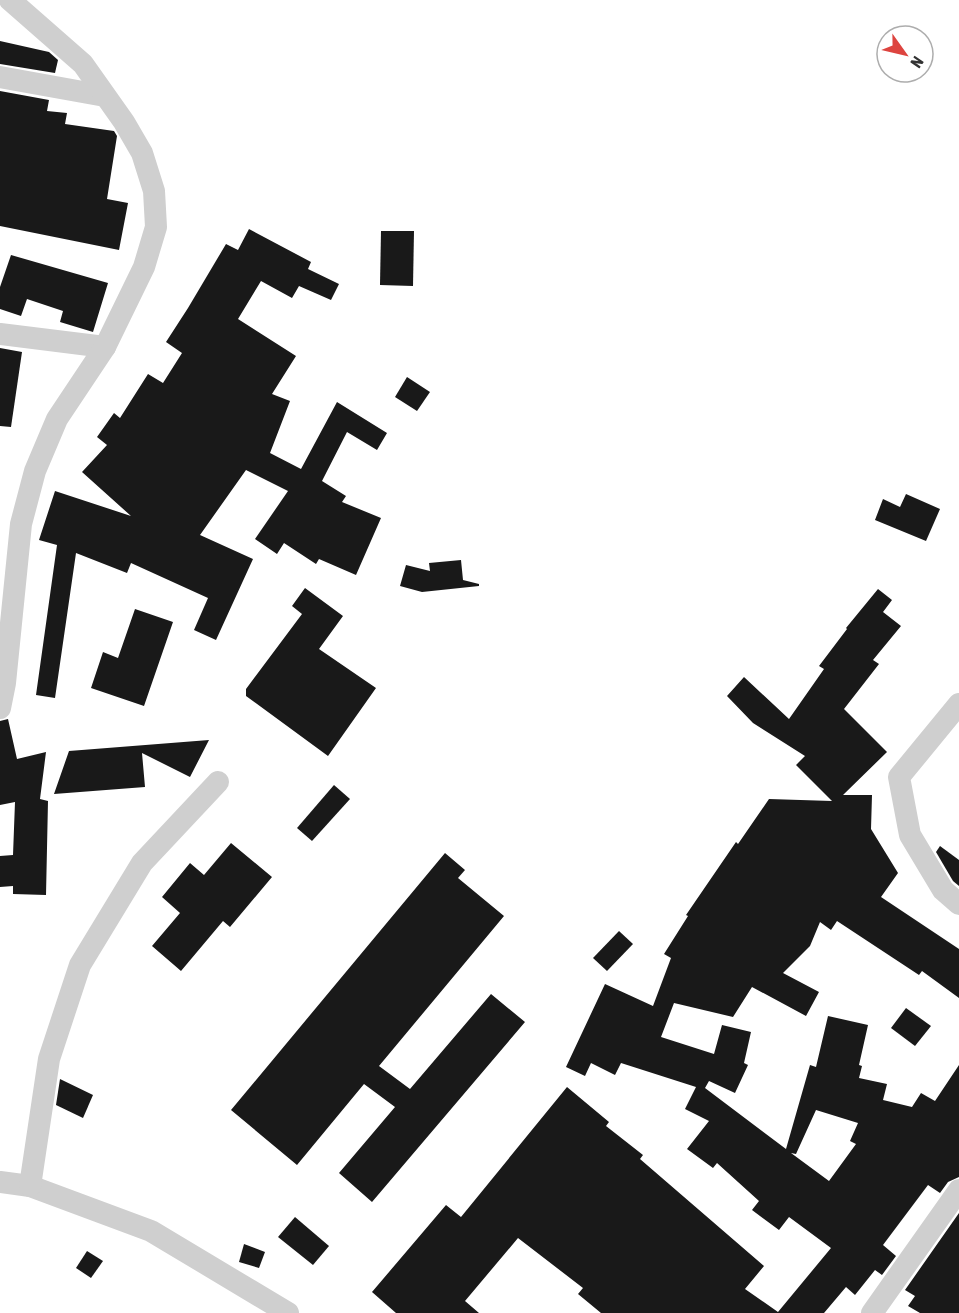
<svg xmlns="http://www.w3.org/2000/svg" width="959" height="1313" font-family="'Asap Condensed',sans-serif">
<style>
.building{fill:#191919;fill-rule:evenodd}
.lines{fill:none;stroke-linecap:round;stroke-linejoin:round}
.minor{stroke:#cfcfcf;stroke-width:22}
</style>
<rect width="100%" height="100%" fill="#fff"/>
<g class="building">
<polygon points="0,41 49,52 58,60 55,73 0,64"/>
<polygon points="0,91 49,100 47,111 67,113 65,124 114,131 117,136 107,199 128,203 119,250 0,226"/>
<polygon points="249,229 311,262 308,269 339,284 331,300 299,286 292,298 261,281 238,319 296,356 272,394 290,401 270,453 301,469 337,402 387,433 377,450 347,432 322,481 346,496 342,502 381,518 356,575 319,559 316,564 284,543 277,554 255,539 288,491 246,470 200,535 253,559 216,640 194,630 208,598 131,563 127,573 76,553 55,698 36,695 57,545 39,540 55,491 131,516 82,472 107,445 97,437 114,413 120,418 148,374 163,383 182,353 166,342 188,308 226,244 238,250"/>
<polygon points="381,231 414,231 413,286 380,285"/>
<polygon points="11,255 108,283 93,332 60,322 63,311 27,299 21,316 0,309 0,287"/>
<polygon points="0,348 22,352 11,427 0,426"/>
<polygon points="407,377 430,392 417,411 395,397"/>
<polygon points="906,494 940,509 926,541 875,520 883,499 900,507"/>
<polygon points="461,560 463,580 479,584 479,586 422,592 400,586 406,565 430,571 429,563"/>
<polygon points="305,588 343,616 319,649 376,688 328,756 246,696 246,689 302,614 292,606"/>
<path d="M878,589L892,600L883,612L901,626L873,660L879,664L844,709L887,752L843,795H872L871,829L898,873L881,897L959,949V998L922,971L919,975L837,921L831,930L820,922L810,946L783,973L819,992L806,1016L752,987L733,1017L674,1003L661,1037L714,1054L722,1025L751,1032L744,1063L748,1065L735,1093L709,1081L705,1088L786,1149L810,1065L816,1067L828,1016L868,1025L859,1065L862,1066L859,1078L887,1084L883,1100L912,1107L921,1093L935,1101L959,1065V1177L948,1182L940,1193L928,1185L883,1245L896,1256L882,1275L875,1270L855,1295L846,1287L824,1313H601L578,1294L583,1288L518,1238L465,1301L479,1313H396L372,1292L446,1205L461,1217L567,1087L609,1122L606,1126L643,1155L640,1159L764,1266L745,1289L778,1312L831,1248L789,1217L779,1230L752,1210L759,1201L717,1163L713,1168L687,1149L709,1121L685,1109L696,1087L621,1063L615,1075L591,1063L585,1076L566,1067L605,984L653,1006L671,958L664,954L688,916L686,915L736,842L738,844L769,799L832,801L796,765L805,756L753,723L727,696L744,677L789,719L824,669L819,666L847,629L846,628ZM816,1110L858,1123L850,1141L856,1144L829,1181L791,1153L796,1154Z"/>
<polygon points="135,609 173,622 144,706 91,688 103,652 118,658"/>
<polygon points="8,719 17,759 46,752 40,799 48,801 46,895 13,894 13,886 0,887 0,856 13,855 15,802 0,805 0,721"/>
<polygon points="209,740 190,777 142,753 145,787 54,794 69,751"/>
<polygon points="334,785 350,799 312,841 297,828"/>
<polygon points="231,843 272,877 230,927 223,921 181,971 152,946 180,913 162,897 190,863 204,875"/>
<polygon points="940,846 959,860 959,886 953,881 936,852"/>
<polygon points="445,853 465,870 458,878 504,916 379,1066 410,1089 491,994 525,1022 372,1202 339,1173 395,1107 364,1084 297,1165 231,1110"/>
<polygon points="619,931 633,944 607,971 593,958"/>
<polygon points="906,1008 931,1026 915,1046 891,1028"/>
<polygon points="60,1079 93,1095 83,1118 56,1105"/>
<polygon points="959,1213 959,1313 920,1313 908,1306 915,1296 905,1290"/>
<polygon points="295,1217 329,1246 313,1265 278,1237"/>
<polygon points="244,1244 265,1252 259,1268 239,1262"/>
<polygon points="87,1251 103,1261 91,1278 76,1268"/>
</g>
<g class="lines">
<g class="minor">
<polyline points="0,77 105,96"/>
<polyline points="0,334 105,347"/>
<polyline points="959,704 899,777 910,835 943,890 959,904"/>
<polyline points="0,708 5,683 21,524 35,471 57,419 105,347 144,267 156,227 154,191 142,153 124,122 83,64 10,0"/>
<polyline points="0,1182 30,1186 151,1231 288,1313"/>
<polyline points="30,1186 49,1059 80,965 142,863 218,782"/>
<polyline points="872,1313 959,1190"/>
</g>
</g>
<g transform="translate(905 54) rotate(124)"><circle r="28" fill="#ffffff" stroke="#adadad" stroke-width="1.5"/>
<path d="M0-4.5L10 22L0 15L-10 22Z" fill="#dd443f"/>
<text y="-9" font-size="16" font-weight="bold" text-anchor="middle" fill="#323232">N</text>
</g>
</svg>
